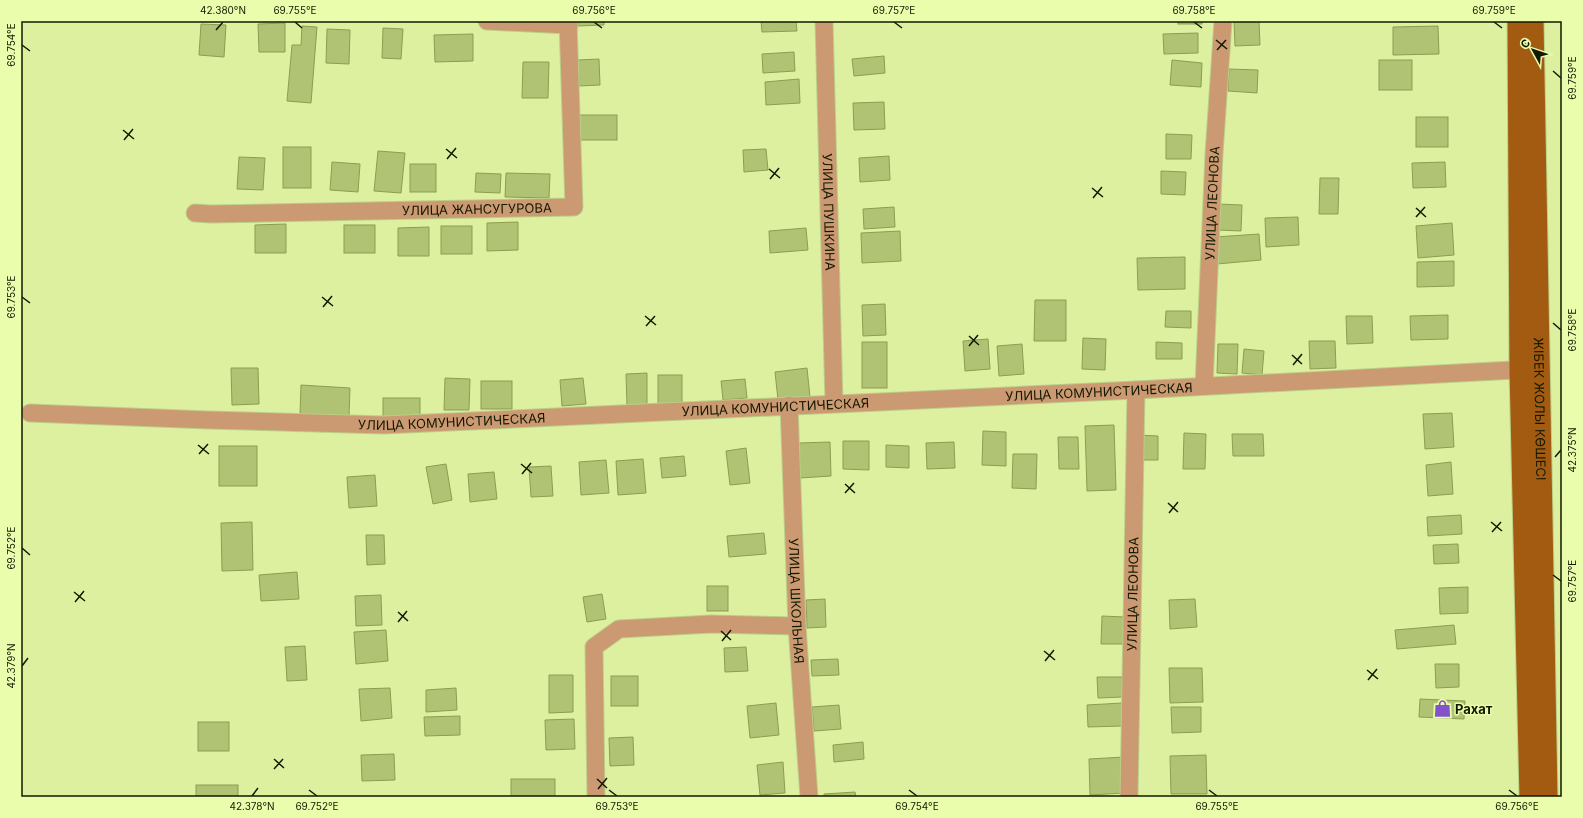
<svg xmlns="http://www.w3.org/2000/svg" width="1583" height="818" font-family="Inter,sans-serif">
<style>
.building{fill:#b0c273;stroke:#8c9d50}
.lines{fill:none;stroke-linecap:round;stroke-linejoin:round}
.minor-casing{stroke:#bdce86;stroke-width:19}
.major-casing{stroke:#bdce86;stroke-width:23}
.minor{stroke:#cb9972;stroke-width:17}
.major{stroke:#a25b11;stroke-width:21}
.ticks{fill:none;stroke:#131900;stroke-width:1.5}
.labels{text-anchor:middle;stroke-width:3;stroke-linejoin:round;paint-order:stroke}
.street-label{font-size:13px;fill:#131900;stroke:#eafdac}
.poi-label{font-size:13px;font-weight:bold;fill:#131900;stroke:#eafdac;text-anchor:start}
.neatline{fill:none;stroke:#131900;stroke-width:1.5}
.ticks-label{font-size:10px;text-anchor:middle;fill:#131900}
</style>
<rect width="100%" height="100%" fill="#ddf0a0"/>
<g class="building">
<polygon points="578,21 604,21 604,25 578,26"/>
<polygon points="761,21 796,21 797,31 762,32"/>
<rect x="1178" y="21" width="24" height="3"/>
<polygon points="1234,21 1259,21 1260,45 1235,46"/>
<polygon points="285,23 285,52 259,52 258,24"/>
<polygon points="201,24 226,25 224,57 199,55"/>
<polygon points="302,26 317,27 311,103 287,101 292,45 301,45"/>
<polygon points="1438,26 1439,54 1393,55 1393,27"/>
<polygon points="383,28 403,29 401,59 382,58"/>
<polygon points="327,29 350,30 349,64 326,63"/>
<polygon points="1198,33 1198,53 1164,54 1163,34"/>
<polygon points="473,34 473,61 435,62 434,35"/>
<polygon points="794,52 795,71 763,73 762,54"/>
<polygon points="884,56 885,73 854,76 852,59"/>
<polygon points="599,59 600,85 579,86 578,60"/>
<polygon points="1172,60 1202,63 1201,87 1170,85"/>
<rect x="1379" y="60" width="33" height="30"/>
<polygon points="523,62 549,62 548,98 522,98"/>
<polygon points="1229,69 1258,70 1257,93 1228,91"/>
<polygon points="799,79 800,103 766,105 765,82"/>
<polygon points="884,102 885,129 854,130 853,103"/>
<rect x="579" y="115" width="38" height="25"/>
<rect x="1416" y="117" width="32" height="30"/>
<polygon points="1166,134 1192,135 1191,159 1166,159"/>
<rect x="283" y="147" width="28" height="41"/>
<polygon points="766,149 768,170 744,172 743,150"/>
<polygon points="378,151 405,153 401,193 374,191"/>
<polygon points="889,156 890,180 860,182 859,158"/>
<polygon points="239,157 265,158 263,190 237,189"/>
<polygon points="332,162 360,164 358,192 330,190"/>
<polygon points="1445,162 1446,187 1413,188 1412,163"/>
<rect x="410" y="164" width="26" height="28"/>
<polygon points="1161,171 1186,172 1185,195 1161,194"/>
<polygon points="476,173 501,174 500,193 475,192"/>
<polygon points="506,173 550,174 549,198 505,197"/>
<polygon points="1320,178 1339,178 1338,214 1319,214"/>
<polygon points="1218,204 1242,205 1241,231 1217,230"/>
<polygon points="894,207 895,227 864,229 863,209"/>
<polygon points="1298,217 1299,245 1266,247 1265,218"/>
<polygon points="518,222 518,250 487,251 487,223"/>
<polygon points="1452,223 1454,255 1418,258 1416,226"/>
<polygon points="286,224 286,253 255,253 255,225"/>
<rect x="344" y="225" width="31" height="28"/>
<rect x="441" y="226" width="31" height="28"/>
<polygon points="429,227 429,256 398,256 398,228"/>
<polygon points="806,228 808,250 770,253 769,231"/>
<polygon points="900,231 901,261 862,263 861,233"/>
<polygon points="1259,234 1261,260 1217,264 1215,237"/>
<polygon points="1185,257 1185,289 1138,290 1137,258"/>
<polygon points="1454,261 1454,286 1417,287 1417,262"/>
<polygon points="1035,300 1066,300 1066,341 1034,341"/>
<polygon points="885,304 886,335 863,336 862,305"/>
<polygon points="1166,311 1191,311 1191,328 1165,327"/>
<polygon points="1448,315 1448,339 1411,340 1410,316"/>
<polygon points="1346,316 1372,316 1373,343 1347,344"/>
<polygon points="1083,338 1106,339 1105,370 1082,369"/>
<polygon points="988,339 990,369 965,371 963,341"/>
<polygon points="1309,341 1335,341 1336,368 1310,369"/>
<rect x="862" y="342" width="25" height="46"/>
<polygon points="1156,342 1182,343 1182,359 1156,359"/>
<polygon points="1022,344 1024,374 999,376 997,346"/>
<polygon points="1218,344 1238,344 1237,374 1217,373"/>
<polygon points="1244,349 1264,351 1262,375 1242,373"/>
<polygon points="231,368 258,368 259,404 232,405"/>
<polygon points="807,368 810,397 778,400 775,372"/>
<polygon points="647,373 647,405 627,406 626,374"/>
<rect x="658" y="375" width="24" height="31"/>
<polygon points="445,378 470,379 469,410 444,410"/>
<polygon points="583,378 586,404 562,406 560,380"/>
<polygon points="745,379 747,398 723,400 721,381"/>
<rect x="481" y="381" width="31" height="28"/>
<polygon points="301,385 350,388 349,416 300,414"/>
<rect x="383" y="398" width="37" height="20"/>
<polygon points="1452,413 1454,447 1425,449 1423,414"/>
<polygon points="1114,425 1116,490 1087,491 1085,426"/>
<polygon points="983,431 1006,432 1006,466 982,465"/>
<polygon points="1184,433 1206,434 1205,469 1183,469"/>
<polygon points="1232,434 1263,434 1264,456 1233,456"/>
<polygon points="1138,435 1158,436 1158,460 1137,460"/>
<polygon points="1058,437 1078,437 1079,469 1059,469"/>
<polygon points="843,441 869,441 869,470 843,469"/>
<polygon points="830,442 831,476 800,478 799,443"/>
<polygon points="954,442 955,468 927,469 926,443"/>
<polygon points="886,445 909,446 909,468 886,467"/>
<rect x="219" y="446" width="38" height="40"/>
<polygon points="746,448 750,483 730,485 726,451"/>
<polygon points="1013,454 1037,454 1036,489 1012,488"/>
<polygon points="684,456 686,476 662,478 660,458"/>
<polygon points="643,459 646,493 618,495 616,461"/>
<polygon points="606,460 609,493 581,495 579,462"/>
<polygon points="1451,462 1453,494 1428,496 1426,465"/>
<polygon points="446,464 452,500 433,504 426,467"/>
<polygon points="551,466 553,496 531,497 529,467"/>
<polygon points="494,472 497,499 470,502 468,474"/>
<polygon points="375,475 377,506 349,508 347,477"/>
<polygon points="1461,515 1462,534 1428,536 1427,517"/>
<polygon points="252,522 253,570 222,571 221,523"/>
<polygon points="764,533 766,554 729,557 727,536"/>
<polygon points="366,535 384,535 385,564 367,565"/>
<polygon points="1458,544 1459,563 1434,564 1433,545"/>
<polygon points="297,572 299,599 261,601 259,575"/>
<rect x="707" y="586" width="21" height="25"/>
<polygon points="1468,587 1468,613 1440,614 1439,588"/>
<polygon points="602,594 606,619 587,622 583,597"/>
<polygon points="381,595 382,625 356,626 355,596"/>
<polygon points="825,599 826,627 807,628 806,600"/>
<polygon points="1195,599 1197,627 1170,629 1169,600"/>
<polygon points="1102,616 1125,617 1125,644 1101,644"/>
<polygon points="1454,625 1456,644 1397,649 1395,630"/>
<polygon points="386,630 388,661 356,664 354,632"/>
<polygon points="305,646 307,680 287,681 285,647"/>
<polygon points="746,647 748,671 725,672 724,648"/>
<polygon points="838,659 839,675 812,676 811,660"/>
<polygon points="1435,664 1459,664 1459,687 1436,688"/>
<polygon points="1169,668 1202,668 1203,702 1170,703"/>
<polygon points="549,675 573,675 573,712 549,713"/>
<rect x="611" y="676" width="27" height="30"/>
<polygon points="1097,677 1122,677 1123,697 1098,698"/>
<polygon points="390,688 392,718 361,721 359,689"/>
<polygon points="456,688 457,710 426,712 426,690"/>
<polygon points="1420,699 1465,701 1464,719 1419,717"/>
<polygon points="776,703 779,735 750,738 747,706"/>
<polygon points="1122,703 1122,726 1088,727 1087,705"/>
<polygon points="839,705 841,729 814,731 812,707"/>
<polygon points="1171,707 1201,707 1201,732 1172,733"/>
<polygon points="460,716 460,735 425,736 424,717"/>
<polygon points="574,719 575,749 546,750 545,720"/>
<rect x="198" y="722" width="31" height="29"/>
<polygon points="633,737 634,765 610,766 609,738"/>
<polygon points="863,742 864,759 834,762 833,745"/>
<polygon points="394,754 395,780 362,781 361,755"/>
<polygon points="1206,755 1207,794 1171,794 1170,756"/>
<polygon points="1124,757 1125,793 1090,795 1089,759"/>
<polygon points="783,762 785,793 760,795 757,765"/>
<rect x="511" y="779" width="44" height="18"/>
<rect x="196" y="785" width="42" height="12"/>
<polygon points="855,792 856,797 824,797 824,794"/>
</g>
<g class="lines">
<defs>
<g id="minor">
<polyline points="487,21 569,25"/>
<path id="s1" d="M824,21L834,403"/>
<path id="s2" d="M195,213L211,214L574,207L568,21"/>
<path id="s3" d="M1204,386L1214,154L1223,21"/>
<path id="s4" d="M789,405L797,626L809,797"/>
<path id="s5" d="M30,413L208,420L384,425L1136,390L1533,369"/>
<polyline points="596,797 594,647 619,629 711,624 797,626"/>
<path id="s6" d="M1129,797L1136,390"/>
</g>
<g id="major">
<polyline points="1518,21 1520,370 1530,797"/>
<path id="s7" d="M1533,21L1547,797"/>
</g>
</defs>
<use href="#minor" class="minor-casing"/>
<use href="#major" class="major-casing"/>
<use href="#minor" class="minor"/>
<use href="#major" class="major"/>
</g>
<path class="ticks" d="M295,22L302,28M594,22L602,28M894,22L902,28M1194,22L1202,28M1494,22L1502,28M216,30L223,22M1216,40L1227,49M22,45L30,51M1217,50L1226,40M1553,71L1561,78M123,130L134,139M124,140L133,129M446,149L457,158M447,159L456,148M769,169L780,178M770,179L779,168M1092,188L1103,197M1093,198L1102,187M1416,208L1426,217M1416,217L1425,207M22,297L30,303M322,297L333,306M323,307L332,296M645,316L656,325M1553,323L1561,330M646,326L655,316M969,336L979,345M969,346L978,335M1292,355L1302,364M1293,365L1302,354M198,445L209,454M199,454L208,444M1555,457L1561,450M521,464L532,473M522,474L531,463M845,484L855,493M845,493L854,483M1168,503L1178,512M1169,513L1178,502M1491,522L1502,531M1492,532L1501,522M22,548L30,555M1553,575L1561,581M74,592L85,601M75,602L84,591M398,612L408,621M398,622L407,611M721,631L731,640M722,641L731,630M1044,651L1055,660M1045,661L1054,650M22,666L28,658M1367,670L1378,679M1368,680L1377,669M274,759L284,768M274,769L283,759M597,779L607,788M598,789L607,778M309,790L317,796M609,790L617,796M909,790L917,796M1209,790L1217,796M1509,790L1517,796M252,796L258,788"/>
<defs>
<symbol id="shop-bare" viewBox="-9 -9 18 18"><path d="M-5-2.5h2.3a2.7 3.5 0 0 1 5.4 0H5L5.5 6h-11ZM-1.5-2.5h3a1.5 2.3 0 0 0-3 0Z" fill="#8453cb" stroke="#eafdac" stroke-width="2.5" paint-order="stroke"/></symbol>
</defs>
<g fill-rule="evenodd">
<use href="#shop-bare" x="1430" y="696" width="25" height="25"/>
</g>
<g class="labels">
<g class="street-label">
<text dy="5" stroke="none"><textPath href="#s3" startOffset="183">УЛИЦА ЛЕОНОВА</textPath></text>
<text dy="5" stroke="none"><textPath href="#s2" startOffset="282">УЛИЦА ЖАНСУГУРОВА</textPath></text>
<text dy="5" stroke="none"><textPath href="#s1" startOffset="191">УЛИЦА ПУШКИНА</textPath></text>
<text dy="5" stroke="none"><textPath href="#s5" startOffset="1070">УЛИЦА КОМУНИСТИЧЕСКАЯ</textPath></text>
<text dy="5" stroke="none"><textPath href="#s5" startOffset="746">УЛИЦА КОМУНИСТИЧЕСКАЯ</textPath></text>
<text dy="5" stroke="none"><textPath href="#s7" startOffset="388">ЖІБЕК ЖОЛЫ КӨШЕСІ</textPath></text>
<text dy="5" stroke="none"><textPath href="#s5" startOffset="422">УЛИЦА КОМУНИСТИЧЕСКАЯ</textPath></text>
<text dy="5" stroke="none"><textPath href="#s6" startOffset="203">УЛИЦА ЛЕОНОВА</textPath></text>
<text dy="5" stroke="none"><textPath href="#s4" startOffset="196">УЛИЦА ШКОЛЬНАЯ</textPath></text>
</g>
<g class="poi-label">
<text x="1455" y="714">Рахат</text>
</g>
</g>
<rect width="1583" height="818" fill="none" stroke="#eafdac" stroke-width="44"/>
<g transform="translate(1533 50) rotate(310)" stroke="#eafdac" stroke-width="3" paint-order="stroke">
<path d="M0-3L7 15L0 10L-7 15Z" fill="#131900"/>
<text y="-6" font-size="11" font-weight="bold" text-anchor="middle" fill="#131900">С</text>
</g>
<rect x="22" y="22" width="1539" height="774" class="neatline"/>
<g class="ticks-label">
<text x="223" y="14">42.380°N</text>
<text x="295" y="14">69.755°E</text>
<text x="594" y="14">69.756°E</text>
<text x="894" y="14">69.757°E</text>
<text x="1194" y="14">69.758°E</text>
<text x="1494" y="14">69.759°E</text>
<text transform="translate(11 45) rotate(-90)" y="4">69.754°E</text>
<text transform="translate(1572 78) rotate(-90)" y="4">69.759°E</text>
<text transform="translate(11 297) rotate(-90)" y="4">69.753°E</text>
<text transform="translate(1572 330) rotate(-90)" y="4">69.758°E</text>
<text transform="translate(1572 450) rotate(-90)" y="4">42.375°N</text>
<text transform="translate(11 548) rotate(-90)" y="4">69.752°E</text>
<text transform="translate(1572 581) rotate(-90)" y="4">69.757°E</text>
<text transform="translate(11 666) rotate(-90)" y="4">42.379°N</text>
<text x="252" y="810">42.378°N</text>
<text x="317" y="810">69.752°E</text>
<text x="617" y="810">69.753°E</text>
<text x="917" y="810">69.754°E</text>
<text x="1217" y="810">69.755°E</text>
<text x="1517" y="810">69.756°E</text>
</g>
</svg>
